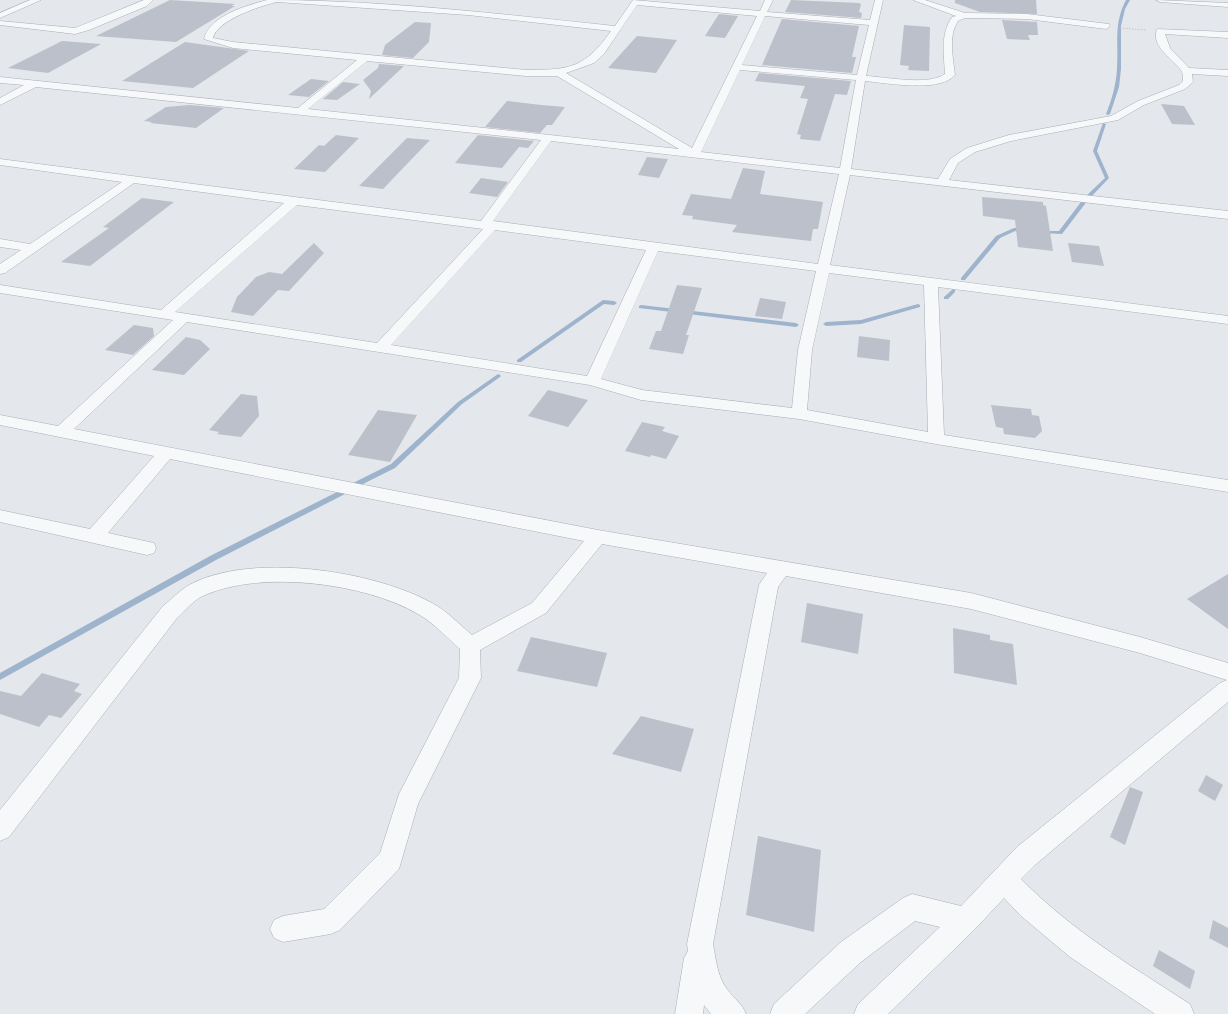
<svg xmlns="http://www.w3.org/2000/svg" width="1228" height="1014" font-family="'Public Sans',sans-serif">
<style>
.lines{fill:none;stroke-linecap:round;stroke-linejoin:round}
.stream{fill:#9eb3cc;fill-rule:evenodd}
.building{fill:#bbc0ca}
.minor-casing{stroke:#a9aeb7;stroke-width:1}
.path{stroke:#c2c5cb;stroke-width:1;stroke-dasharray:1.5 1.5;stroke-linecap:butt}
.minor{fill:#f7f8fa;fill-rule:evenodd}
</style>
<rect width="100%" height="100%" fill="#e4e7ec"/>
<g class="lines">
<g class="stream">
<path d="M1126,0H1130L1125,9L1121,26V69L1119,87L1110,114L1108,115L1106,114C1112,99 1116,85 1117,69C1119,43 1113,25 1126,0Z"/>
<polygon points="1103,123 1106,124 1097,151 1109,178 1088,200 1062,234 1040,233 1040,231 1059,231 1084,198 1105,178 1093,151"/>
<polygon points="1014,228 1025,229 1027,230 1025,231 1015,231 1000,238 965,280 961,280 961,278 996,236"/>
<polygon points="953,289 955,290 955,292 948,299 944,299 944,297"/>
<polygon points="603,300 614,301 617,303 614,305 604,304 521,362 517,362 517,360"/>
<polygon points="918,304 920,305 920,307 861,324 826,326 823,324 826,322 861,320"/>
<polygon points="641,305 796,323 799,325 796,327 639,308 639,306"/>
<polygon points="498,374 500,375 501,376 500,377 462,404 395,468 359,486 355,486 354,484 355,482 391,464 458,402"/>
<polygon points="341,490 343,490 346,492 345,494 216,560 0,680 0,673 210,556"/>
</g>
</g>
<g class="building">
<polygon points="170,0 235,4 231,6 235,6 176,42 96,36"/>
<polygon points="791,0 859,3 861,4 859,12 862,13 861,18 785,12"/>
<polygon points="955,0 1036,0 1037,14 980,12 955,3"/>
<polygon points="719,14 738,16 725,38 705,36"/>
<polygon points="782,19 859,26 852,57 856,57 852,73 762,65"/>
<polygon points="1002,20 1037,22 1038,35 1028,35 1030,40 1007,39"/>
<polygon points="415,22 431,23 429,42 413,58 382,55 385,45"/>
<polygon points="904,25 930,27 929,71 908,70 909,66 900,65"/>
<polygon points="637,36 677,40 656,73 608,68"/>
<polygon points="62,41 101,44 48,73 8,68"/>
<polygon points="185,42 249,51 193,88 122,81"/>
<polygon points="379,64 404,66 369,99 371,91 363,80 378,68"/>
<polygon points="759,73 851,81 847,95 835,94 820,141 800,139 801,135 797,134 808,99 800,98 805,86 755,81"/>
<polygon points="311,79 329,81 309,97 288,95"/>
<polygon points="343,82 360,84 337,100 323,99"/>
<polygon points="507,101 541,105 565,107 552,125 547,125 540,133 485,127"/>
<polygon points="1161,104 1184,106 1195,125 1172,124"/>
<polygon points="190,105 224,108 196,128 150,123 152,122 144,121 166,107"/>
<polygon points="336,135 359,138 325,172 294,169 319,145 324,146"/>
<polygon points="478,135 534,141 528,148 519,147 502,168 455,163"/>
<polygon points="407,138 430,140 383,189 359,186"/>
<polygon points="647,157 668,159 659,178 638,175"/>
<polygon points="743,168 765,171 760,194 823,202 818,229 813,229 811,241 732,232 737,225 692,219 693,216 682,215 691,194 731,199"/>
<polygon points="481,178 508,182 497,197 469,193"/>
<polygon points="982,197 1043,202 1043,205 1046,206 1053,251 1018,247 1015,220 983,216"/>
<polygon points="142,198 174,202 90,266 61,262 109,228 103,227"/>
<polygon points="314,243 324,253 289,291 278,290 253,316 231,312 237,297 256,277 269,272 282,274"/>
<polygon points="1068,243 1099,246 1104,266 1072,262"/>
<polygon points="677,285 702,288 686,335 689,335 683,354 649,349 656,331 661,331"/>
<polygon points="760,298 786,302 782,319 755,316"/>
<polygon points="134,325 153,328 154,336 133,355 105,350"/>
<polygon points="859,336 890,340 889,361 857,357"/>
<polygon points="186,337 200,340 210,349 184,375 152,370"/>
<polygon points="548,390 588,400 568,427 528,416"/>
<polygon points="241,394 257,396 259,416 241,437 217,434 219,432 209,430"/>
<polygon points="991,405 1031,409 1032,415 1039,416 1042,431 1035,438 1004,434 1003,428 996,427"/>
<polygon points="378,410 417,415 390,462 348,455"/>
<polygon points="642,422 665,427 662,431 679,436 666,459 651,455 650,457 625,451"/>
<polygon points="1228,574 1228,629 1187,599"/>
<polygon points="807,603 863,614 858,654 801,642"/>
<polygon points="953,628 990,635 990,640 1013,644 1017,685 954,673"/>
<polygon points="531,637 607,653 597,687 517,671"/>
<polygon points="42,673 80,684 74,691 82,694 61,718 49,715 39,727 0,714 0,691 21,696"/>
<polygon points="641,716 694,729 681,772 612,754"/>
<polygon points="1206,775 1223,785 1215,801 1198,791"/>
<polygon points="1130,787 1143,792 1125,845 1110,837"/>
<polygon points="758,836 821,850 814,932 746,915"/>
<polygon points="1213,920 1228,928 1228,948 1209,938"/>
<polygon points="1159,950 1195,971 1190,989 1153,966"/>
</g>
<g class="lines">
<defs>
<g id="minor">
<polygon points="30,0 41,0 0,18 0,13"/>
<polygon points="144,0 153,0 147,6 89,30 75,34 0,25 0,21 75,28"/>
<path d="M267,0C383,0 499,14 615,26L633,0L760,11L765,0H773L767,12L870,20L875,0H883L866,76C886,77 929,86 945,74C944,54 940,35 952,17L956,16L913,0H925L965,13L1027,14L1109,24L1110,26L1106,29L1027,19L965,18L958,21C948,36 953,58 955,75C940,93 887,83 865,81L851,169L938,179L950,159L967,148L1009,135L1111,116L1138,101L1179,85L1183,81C1183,79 1183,74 1182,72C1176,60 1150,48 1157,29L1228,32V38L1165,34L1170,48L1189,68L1228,70V76L1192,74L1193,82L1185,89L1144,105L1118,120L1011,141L975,152L958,163L949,180L1228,211V219L850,175L830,265L1228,316V324L938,287L944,435L1228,480V492L936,444L799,419L641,400L590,385L187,322L74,429L598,530L971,593L1140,637L1228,663V702L1035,865L1021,879C1071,930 1131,966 1190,1004L1194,1014H1155L1070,957L1021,916L1004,898L975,929L888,1014H854L858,1004L940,927L915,921L861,962L805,1014H770L774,1004L841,942L903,898L912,894L961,906L1017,847L1220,683L1227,680L1140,653L971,609L786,576L778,587L713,944C716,959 717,976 727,989C734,999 742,1003 746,1014H711L704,1005L703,1014H675L684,958L688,951L687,944L759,585L767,573L602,544L546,613L480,650L481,678L418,804L399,869L340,930L331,934L283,942L274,938L270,929L274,920L283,916L324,909L380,853L399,794L459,678L460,649C446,637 434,623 418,614C365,583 262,570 205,595C194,599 186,610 177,618L9,837L0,841V810L163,606C171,600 179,591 189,585C250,552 372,570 432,603C447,611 459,624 472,635L532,603L584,541L170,459L108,533L154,543L156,548L154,553L147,555L0,522V510L90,529L154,456L0,425V415L58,426L173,320L0,293V285L161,310L284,203L134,183L5,273L0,274V264L21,250L0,247V239L30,244L122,182L0,165V159L481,221L541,140L36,87L0,105V98L24,85L0,83V77L298,108L357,60L233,48L204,39C210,15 246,6 267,0ZM277,2L468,15L611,31C585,68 570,70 526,70L233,42L213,38C217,20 260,6 277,2ZM637,5L757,16L692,148L566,73L594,63L604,54ZM765,16L869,25L857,75L742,65ZM367,61L526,76H557L679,149L308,109ZM740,70L856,80L840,168L701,152ZM551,141L839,174L818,264L493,221ZM297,205L483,229L377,343L175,312ZM495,230L646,250L587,376L391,345ZM658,251L816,271L798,350L792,408L642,390L601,379ZM829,273L924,285L928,432L807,410L812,350Z"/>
<polygon points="1156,0 1228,3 1228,7 1160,2"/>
</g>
</defs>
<use href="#minor" class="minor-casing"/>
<g class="path">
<polyline points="1120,28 1147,30"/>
<polyline points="172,31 197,28"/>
</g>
<use href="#minor" class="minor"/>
</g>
</svg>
